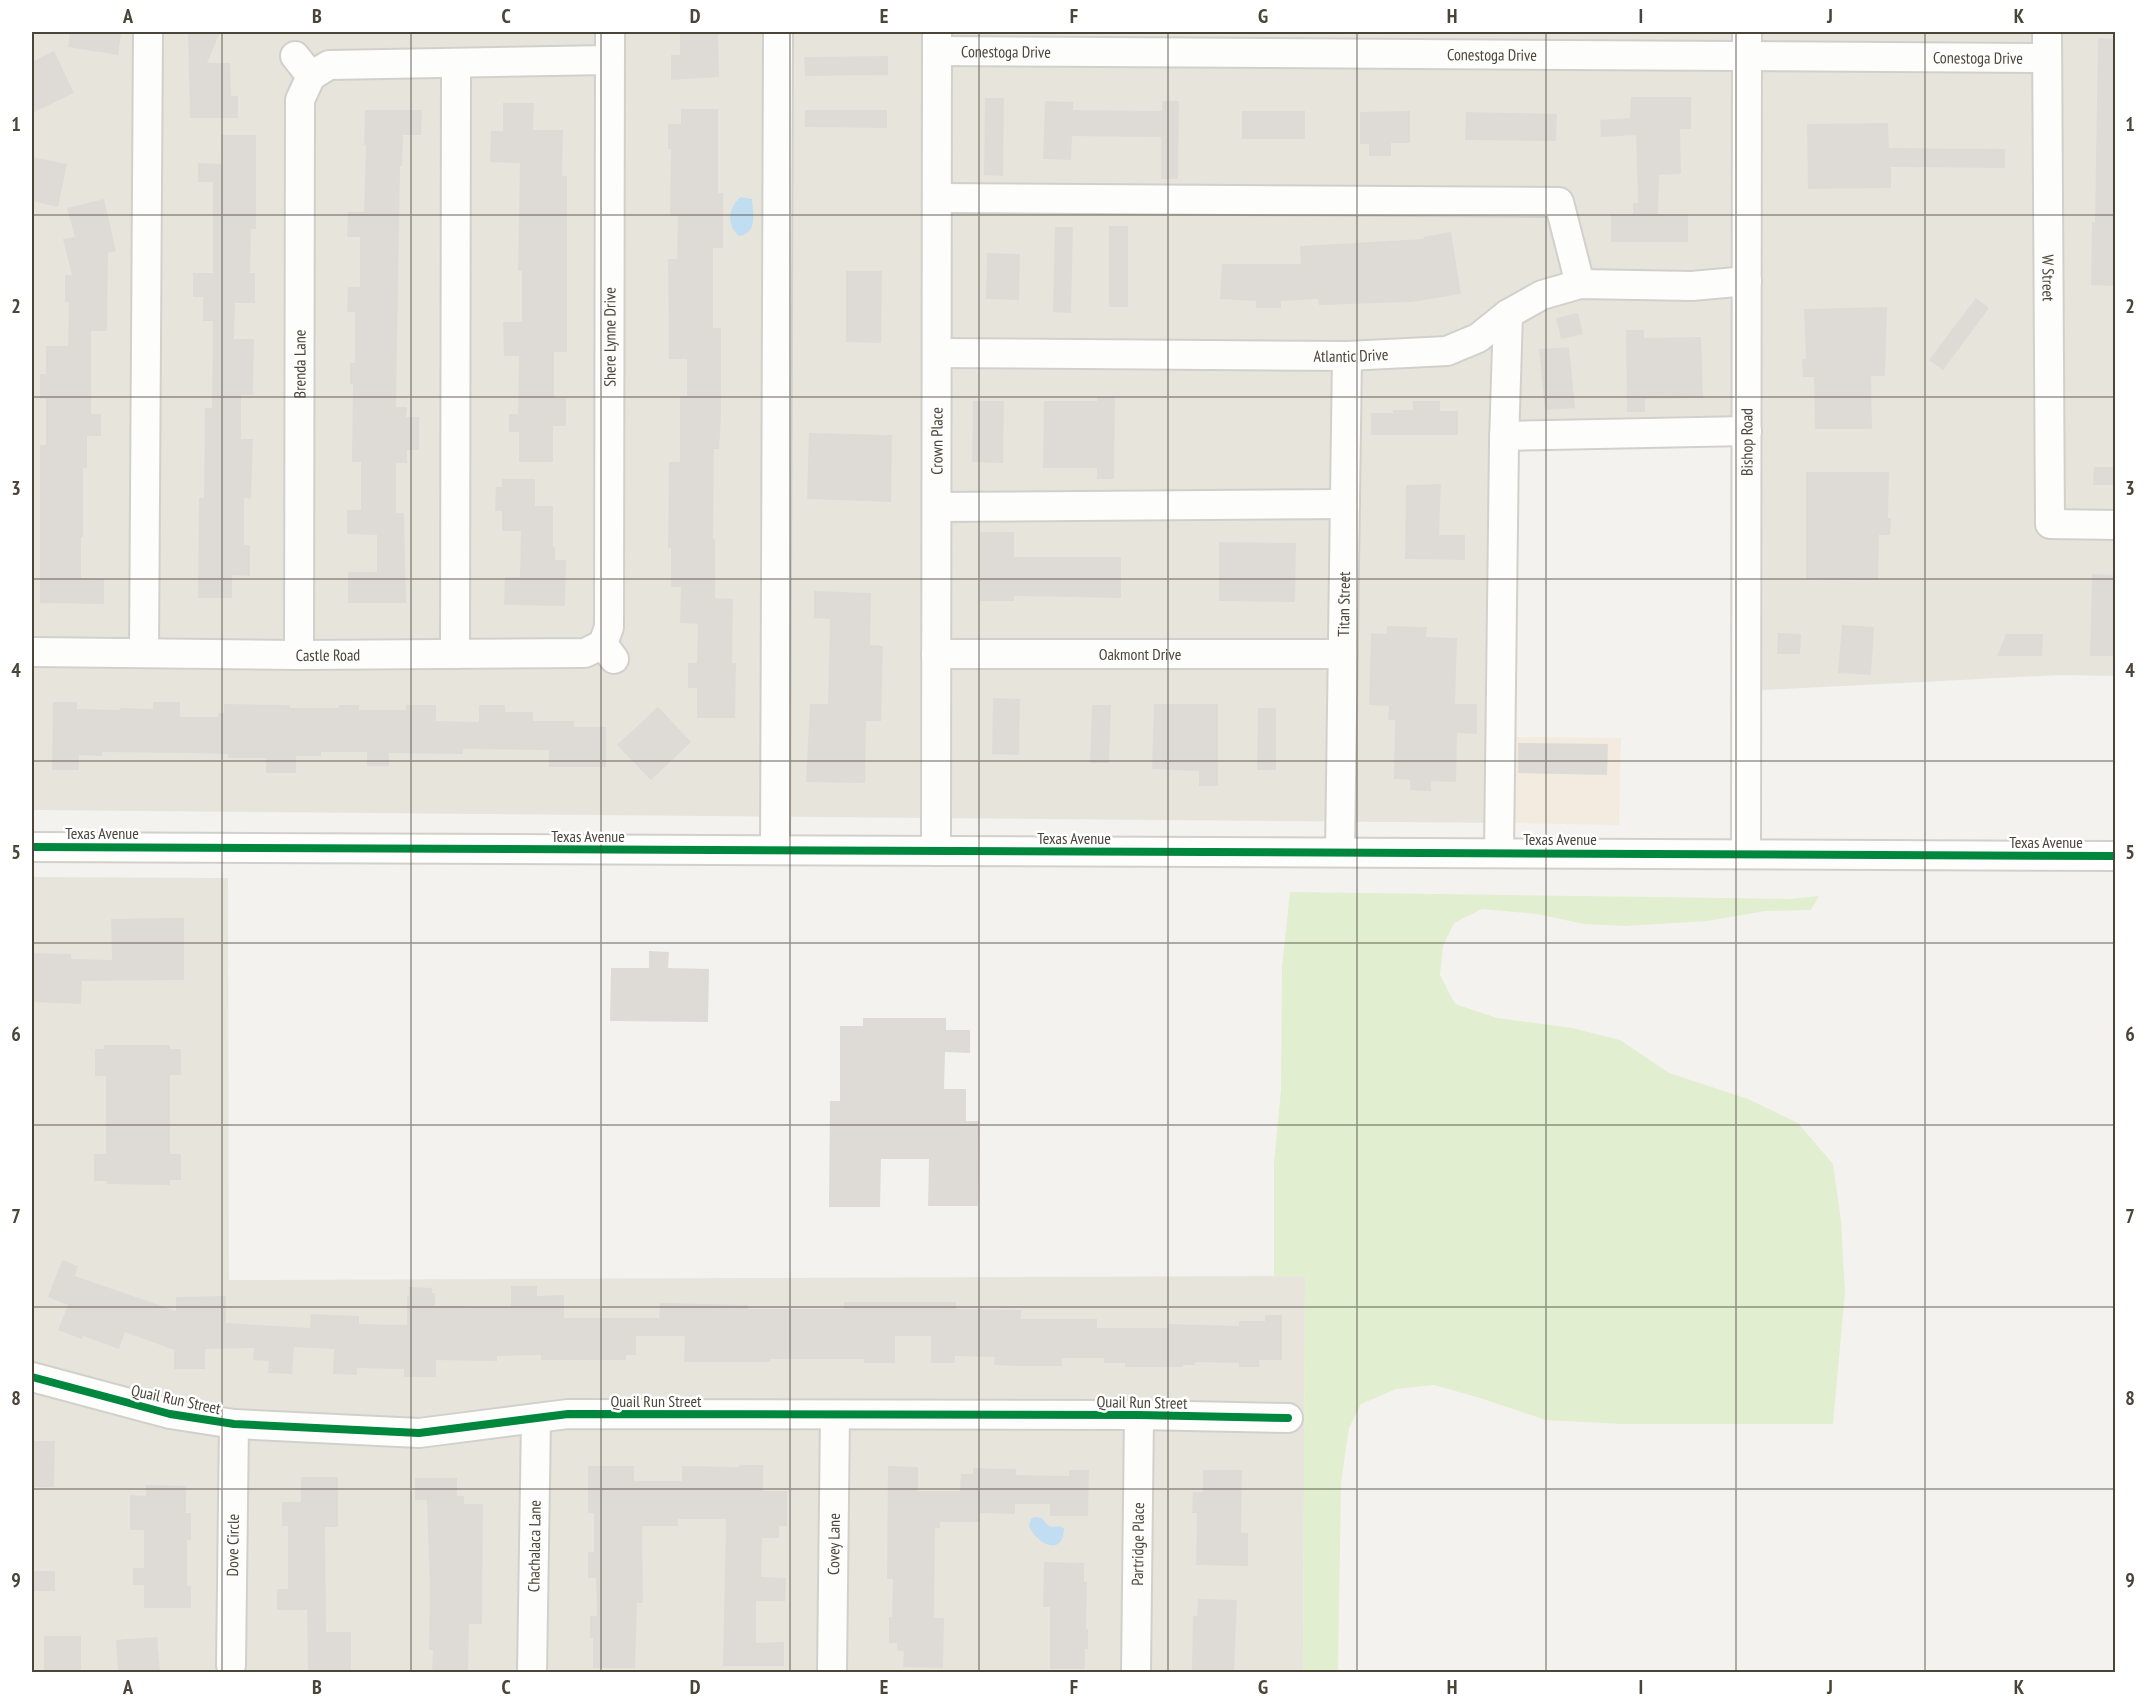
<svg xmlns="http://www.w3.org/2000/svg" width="2147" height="1704" font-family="'PT Sans Narrow',sans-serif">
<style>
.residential{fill:#e7e4dc}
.commercial{fill:#f3ebdf}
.green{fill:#e1eecf}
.water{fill:#c0ddf1}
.building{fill:#dedbd6}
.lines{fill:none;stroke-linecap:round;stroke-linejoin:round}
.minor-casing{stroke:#d2d0cb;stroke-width:32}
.minor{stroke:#fdfdfc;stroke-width:28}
.cycleway-casing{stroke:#fff;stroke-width:11}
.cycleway{stroke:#00873e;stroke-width:8}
.grid{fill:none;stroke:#4b4439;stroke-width:1.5;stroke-opacity:0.55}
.labels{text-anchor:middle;stroke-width:5;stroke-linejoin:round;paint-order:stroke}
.street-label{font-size:16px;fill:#4b4439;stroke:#fff}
.neatline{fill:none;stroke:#4b4439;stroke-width:2}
.grid-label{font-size:20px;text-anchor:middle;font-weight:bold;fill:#4b4439}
</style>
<rect width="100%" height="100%" fill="#f4f2ee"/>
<g class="residential">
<polygon points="32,32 2115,32 2115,676 2061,675 1762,690 1761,445 1515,450 1510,823 32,810"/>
<polygon points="32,877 228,878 229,1280 1305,1276 1303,1672 32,1672"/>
</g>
<polygon class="commercial" points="1511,737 1621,738 1619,825 1511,823"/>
<polygon class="green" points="1290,892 1790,899 1819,896 1811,910 1764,911 1708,921 1625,926 1584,924 1537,914 1482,909 1454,923 1443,946 1440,975 1455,1004 1497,1018 1572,1028 1620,1040 1669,1073 1748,1099 1798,1123 1833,1164 1841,1221 1845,1292 1833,1424 1622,1424 1546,1420 1477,1397 1434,1385 1396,1389 1361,1404 1349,1428 1341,1483 1338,1672 1303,1672 1305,1277 1274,1276 1274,1163 1281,1090 1282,967"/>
<g class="water">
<path d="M741,197L752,199C753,214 758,233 739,236C726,225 728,207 741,197Z"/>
<path d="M1034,1517L1042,1518C1052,1533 1052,1523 1064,1528C1063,1558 1037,1544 1029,1526L1031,1519Z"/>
</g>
<g class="building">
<polygon points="70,32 105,32 121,34 118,55 68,47"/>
<polygon points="188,32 220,32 207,63 230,63 231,96 238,96 238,118 190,118"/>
<polygon points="680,32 718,32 719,77 671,80 671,55 680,55"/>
<polygon points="2098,38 2115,39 2115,286 2091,285 2092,222 2095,223"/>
<polygon points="54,51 74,93 32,113 32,62"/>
<polygon points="888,56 888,75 805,76 804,57"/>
<polygon points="1631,97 1691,97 1691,129 1680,129 1681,174 1659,175 1658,214 1688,214 1688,242 1611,242 1611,214 1633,214 1633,203 1638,203 1636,135 1601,137 1600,120 1630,118"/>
<polygon points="985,98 1004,98 1003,176 984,175"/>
<polygon points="1045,101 1073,102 1073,110 1162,111 1162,101 1179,101 1178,179 1161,179 1161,137 1072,136 1071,160 1043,159"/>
<polygon points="503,103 534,103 533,130 563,130 562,176 567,176 567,352 554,352 554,398 566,398 566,426 553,426 553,462 519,462 519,432 509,432 509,414 518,414 519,356 504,356 503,322 522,322 522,271 518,271 520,163 490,162 491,131 503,131"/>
<polygon points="681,109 718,109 718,193 723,193 723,248 713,248 713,328 721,328 721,415 719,449 714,449 713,539 715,539 715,598 733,599 732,663 736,663 735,718 697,718 697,688 688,688 688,663 697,663 698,624 680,623 681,587 671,587 671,548 668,548 669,462 680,462 680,396 687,396 687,359 669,359 668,259 677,259 678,216 670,216 671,149 668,149 668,124 681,124"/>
<polygon points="365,110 422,110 421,135 403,135 402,166 400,166 396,407 407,407 406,417 419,417 419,450 407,450 407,463 396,463 396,513 404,513 406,603 348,603 348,572 377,572 377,535 347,534 347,510 361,510 361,462 352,462 353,384 350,384 350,363 355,363 355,312 347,312 348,287 360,287 360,237 347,237 348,212 364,212 366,145 364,145"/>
<polygon points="805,110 887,110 887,128 805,127"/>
<rect x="1242" y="111" width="63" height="28"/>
<polygon points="1410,111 1410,143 1391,143 1391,156 1369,156 1369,144 1360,144 1360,112"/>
<polygon points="1466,112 1557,114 1556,141 1465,140"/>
<polygon points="1888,123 1889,148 2005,149 2005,168 1891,167 1891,188 1808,189 1807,124"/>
<polygon points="222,135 256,135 256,229 251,229 250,273 255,273 255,303 235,303 234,339 254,339 253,395 241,395 241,439 253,439 251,499 244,498 244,545 250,545 250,576 232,575 232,598 198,598 199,498 204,498 205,408 212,408 213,321 203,321 203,297 193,297 193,273 213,273 213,182 198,182 198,163 221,164"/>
<polygon points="32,157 67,164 58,207 32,201"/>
<polygon points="104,199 116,251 108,253 107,331 91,331 91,414 101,414 101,436 87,436 87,468 83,468 83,537 81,537 81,578 104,579 104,604 40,603 40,445 46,445 46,399 40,399 40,374 46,374 46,346 68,346 69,302 65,302 65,275 72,275 63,239 75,237 67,208"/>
<rect x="1109" y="226" width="19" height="81"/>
<polygon points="1055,227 1073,227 1071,313 1053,312"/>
<polygon points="1451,232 1461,294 1411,302 1319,305 1318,299 1281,301 1281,308 1256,308 1256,301 1220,299 1222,264 1301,264 1300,246 1424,239 1423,237"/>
<polygon points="987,253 1020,254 1019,300 986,299"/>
<polygon points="846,271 882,271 881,343 846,342"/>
<polygon points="1976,298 1989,308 1943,370 1929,360"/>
<polygon points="1887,307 1885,376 1871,376 1872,429 1815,429 1814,377 1803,377 1802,359 1806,359 1804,309"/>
<polygon points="1578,313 1583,334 1561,339 1556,318"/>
<polygon points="1626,330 1644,330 1644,338 1701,337 1703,398 1645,399 1645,412 1627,412"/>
<polygon points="1569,347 1575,408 1545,410 1539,349"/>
<polygon points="1097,397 1115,397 1114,479 1097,479 1097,468 1043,468 1044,401 1097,401"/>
<polygon points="973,401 1004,401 1003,463 972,462"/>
<polygon points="1413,401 1440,401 1440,411 1458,411 1458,435 1371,435 1371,413 1393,413 1393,410 1413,410"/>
<polygon points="809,433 892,435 891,502 807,499"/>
<polygon points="2094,467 2115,467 2115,485 2093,485"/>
<polygon points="1806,472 1889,472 1888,518 1891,518 1890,535 1879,535 1878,580 1806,579"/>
<polygon points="502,479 535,479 535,506 553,506 553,547 555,547 555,560 566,560 565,606 504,605 505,577 520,577 521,531 502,531 502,511 495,511 496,487 502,487"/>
<polygon points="1441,484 1439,535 1465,535 1465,560 1405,559 1406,485"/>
<polygon points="980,532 1014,532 1014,557 1121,557 1121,598 1014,596 1014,601 980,601"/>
<polygon points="1219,542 1296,543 1295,602 1219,601"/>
<polygon points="2092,574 2115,575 2115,656 2090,656"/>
<polygon points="814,591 871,593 870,645 883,646 881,721 866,721 865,783 806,782 810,704 828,704 830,619 814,618"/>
<polygon points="1842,625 1874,627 1871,675 1838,673"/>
<polygon points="1387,626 1427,627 1426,637 1457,638 1455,704 1477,704 1477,734 1457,733 1456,782 1431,781 1431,791 1410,790 1410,780 1394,779 1395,720 1388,720 1389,706 1369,705 1371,633 1386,634"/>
<polygon points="1778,633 1801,634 1800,654 1777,654"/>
<polygon points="2006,634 2043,634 2042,656 1997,656"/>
<polygon points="993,698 1020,699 1019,755 992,754"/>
<polygon points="53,702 77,702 77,709 120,710 120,708 153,709 153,702 180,702 180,717 218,717 218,713 224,713 224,704 290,705 290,708 339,708 339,705 359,705 359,710 406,710 406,705 436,705 436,721 479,722 479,705 505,705 505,712 533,712 533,721 574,721 574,727 606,727 606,767 549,767 549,750 463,749 463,754 389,753 389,766 367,766 367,752 321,752 321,756 296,756 296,773 266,773 266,758 228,758 228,754 196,753 102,752 102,756 79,755 79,770 52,770"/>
<polygon points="1154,704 1218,704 1218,786 1199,786 1199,771 1152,769"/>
<polygon points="1092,705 1111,705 1109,763 1090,763"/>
<polygon points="658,707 691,742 651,780 617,745"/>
<polygon points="1258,708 1276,708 1276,770 1257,770"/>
<polygon points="1518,743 1608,744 1607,775 1518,773"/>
<polygon points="163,918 184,918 184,980 82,981 81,1004 32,1002 32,953 71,954 71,959 112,960 111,919"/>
<polygon points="649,951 669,952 668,968 709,969 708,1022 610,1021 611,968 649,968"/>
<polygon points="863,1018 946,1018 946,1030 970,1030 970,1053 945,1052 944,1089 966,1089 966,1121 979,1121 978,1206 928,1206 929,1159 881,1159 880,1207 829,1207 830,1101 840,1101 840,1026 863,1026"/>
<polygon points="104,1045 170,1045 170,1049 181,1049 181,1075 170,1075 170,1154 181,1154 181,1180 170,1180 170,1185 107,1184 107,1181 94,1181 94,1154 106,1154 106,1076 95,1076 95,1049 104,1049"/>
<polygon points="62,1260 78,1266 75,1276 176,1311 176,1297 226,1296 226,1323 310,1328 311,1314 359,1316 359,1324 407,1325 407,1296 409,1296 409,1287 432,1288 432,1293 435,1293 435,1306 511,1307 511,1286 537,1286 537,1296 564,1295 564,1318 659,1318 660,1303 748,1305 748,1309 844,1309 844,1302 956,1302 956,1309 1021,1310 1021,1319 1097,1319 1097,1328 1168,1328 1168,1324 1239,1326 1239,1321 1265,1321 1265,1315 1282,1315 1282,1360 1259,1360 1259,1367 1239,1367 1239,1363 1195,1362 1195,1365 1183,1365 1183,1367 1125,1367 1125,1363 1104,1363 1104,1358 1062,1358 1062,1366 1020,1366 994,1365 995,1357 955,1356 955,1363 931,1363 931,1336 895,1336 895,1363 864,1363 864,1359 770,1359 770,1362 684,1362 685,1336 636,1336 636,1355 626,1355 626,1360 541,1360 541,1355 497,1356 497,1361 436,1360 436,1377 404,1377 404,1369 357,1368 357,1375 333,1374 334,1349 294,1347 292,1374 268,1373 269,1361 253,1360 254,1348 205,1349 205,1369 174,1369 174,1350 125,1332 119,1349 83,1336 82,1339 58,1330 68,1305 48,1297"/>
<polygon points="32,1441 55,1441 54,1487 32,1487"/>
<polygon points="739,1465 763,1465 763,1491 787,1491 787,1526 779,1526 779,1538 762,1538 761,1577 786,1578 785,1601 756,1601 756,1643 784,1642 784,1666 723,1666 726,1519 678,1519 678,1526 642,1526 643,1603 637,1603 635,1668 593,1668 593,1638 590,1638 590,1616 597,1616 596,1578 588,1578 588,1552 594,1552 594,1513 588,1513 588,1466 634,1466 634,1481 682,1481 682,1466 739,1467"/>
<polygon points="888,1466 918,1467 918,1491 960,1491 961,1474 973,1474 973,1468 1016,1469 1016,1475 1069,1476 1069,1470 1089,1470 1088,1516 1050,1516 1050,1504 1015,1504 1015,1514 980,1513 980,1522 940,1522 940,1528 935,1528 934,1618 944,1618 943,1668 903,1667 904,1651 897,1650 897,1643 889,1643 889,1617 892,1617 893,1579 887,1579"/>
<polygon points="1203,1470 1242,1470 1241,1533 1248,1533 1248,1566 1196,1565 1197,1513 1192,1513 1193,1492 1203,1492"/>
<polygon points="301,1477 338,1477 338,1527 325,1527 326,1632 351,1632 351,1672 308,1672 307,1610 277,1610 277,1589 288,1589 288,1526 282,1526 282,1502 301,1502"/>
<polygon points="415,1478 457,1478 457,1496 464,1496 464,1504 483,1504 482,1624 469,1624 468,1672 432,1672 433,1650 429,1650 430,1589 427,1500 415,1500"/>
<polygon points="146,1485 186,1486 186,1513 191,1513 191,1540 187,1540 187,1586 191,1586 191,1608 144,1608 144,1585 133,1585 133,1568 144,1568 144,1530 130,1530 130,1495 146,1496"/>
<polygon points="1044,1562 1084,1563 1084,1582 1087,1582 1086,1629 1088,1629 1088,1649 1085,1649 1085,1669 1050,1669 1050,1607 1043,1607"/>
<rect x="32" y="1571" width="23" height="20"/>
<polygon points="1198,1599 1237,1600 1234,1672 1192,1672 1193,1616 1197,1616"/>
<rect x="44" y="1636" width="37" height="36"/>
<polygon points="157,1637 160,1672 118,1672 116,1640"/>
</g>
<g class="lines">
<defs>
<g id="minor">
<path id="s1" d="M2047,32L2050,524L2116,525"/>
<path id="s2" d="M937,51L2046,58"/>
<polyline points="295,56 311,76 329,65 609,60"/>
<polyline points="937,198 1559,202 1580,284"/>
<path id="s3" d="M937,353L1347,356L1447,351L1478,338L1508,314L1542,295L1580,284L1692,286L1747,281"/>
<polyline points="1504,436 1747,431"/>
<polyline points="937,507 1345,504"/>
<path id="s4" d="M603,644L609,627L610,32"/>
<path id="s5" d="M32,652L299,655L585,653L603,644L614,659"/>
<polyline points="144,653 148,32"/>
<polyline points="455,654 456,63"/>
<path id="s6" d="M936,654H1343"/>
<path id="s7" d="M299,655L300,100L311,76"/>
<polyline points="32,847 2116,856"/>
<polyline points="775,850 778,32"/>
<path id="s8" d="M936,851L937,34"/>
<path id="s9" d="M1340,852L1347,356"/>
<polyline points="1499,852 1504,443 1508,314"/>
<path id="s10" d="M1746,853L1747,32"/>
<polyline points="32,1377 170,1414 234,1424 419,1433 568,1414 1139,1415 1288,1418"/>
<path id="s11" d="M231,1665L234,1424"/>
<path id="s12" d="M532,1672L536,1419"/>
<path id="s13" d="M832,1672L835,1415"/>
<path id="s14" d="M1136,1672L1139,1415"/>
</g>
</defs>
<use href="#minor" class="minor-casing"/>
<use href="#minor" class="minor"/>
<defs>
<g id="cycleway">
<polyline points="32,847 2116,856"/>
<polyline points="32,1377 170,1414 234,1424 419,1433 568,1414 1139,1415 1288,1418"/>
</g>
</defs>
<use href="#cycleway" class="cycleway-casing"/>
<use href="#cycleway" class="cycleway"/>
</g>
<path class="grid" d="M222,32V1672M411,32V1672M601,32V1672M790,32V1672M979,32V1672M1168,32V1672M1357,32V1672M1546,32V1672M1736,32V1672M1925,32V1672M32,215H2116M32,397H2116M32,579H2116M32,761H2116M32,943H2116M32,1125H2116M32,1307H2116M32,1489H2116"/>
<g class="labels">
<g class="street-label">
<text dy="6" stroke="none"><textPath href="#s2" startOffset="69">Conestoga Drive</textPath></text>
<text dy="6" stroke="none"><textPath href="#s2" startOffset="555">Conestoga Drive</textPath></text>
<text dy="6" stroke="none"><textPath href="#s2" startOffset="1041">Conestoga Drive</textPath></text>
<text dy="6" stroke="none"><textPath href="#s1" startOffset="246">W Street</textPath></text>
<text dy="6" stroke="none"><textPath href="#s4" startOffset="308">Shere Lynne Drive</textPath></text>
<text dy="6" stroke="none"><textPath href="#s3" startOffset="414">Atlantic Drive</textPath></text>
<text dy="6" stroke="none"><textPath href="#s7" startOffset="291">Brenda Lane</textPath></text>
<text dy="6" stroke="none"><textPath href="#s8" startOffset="410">Crown Place</textPath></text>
<text dy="6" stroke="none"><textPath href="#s10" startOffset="411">Bishop Road</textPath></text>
<text dy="6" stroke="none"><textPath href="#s9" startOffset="248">Titan Street</textPath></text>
<text dy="6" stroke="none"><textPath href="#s5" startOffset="296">Castle Road</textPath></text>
<text dy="6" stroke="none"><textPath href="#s6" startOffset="204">Oakmont Drive</textPath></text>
<text x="102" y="839">Texas Avenue</text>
<text x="588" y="842">Texas Avenue</text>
<text x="1074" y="844">Texas Avenue</text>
<text x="1560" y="845">Texas Avenue</text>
<text x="2046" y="848">Texas Avenue</text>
<text transform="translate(176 1399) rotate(12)" y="6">Quail Run Street</text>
<text x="656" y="1407">Quail Run Street</text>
<text transform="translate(1142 1402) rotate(1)" y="6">Quail Run Street</text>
<text dy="6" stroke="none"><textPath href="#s11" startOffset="120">Dove Circle</textPath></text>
<text dy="6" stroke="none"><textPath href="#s13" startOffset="128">Covey Lane</textPath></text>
<text dy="6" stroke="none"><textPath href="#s14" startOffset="128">Partridge Place</textPath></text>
<text dy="6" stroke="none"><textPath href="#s12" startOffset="126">Chachalaca Lane</textPath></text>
</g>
</g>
<rect width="2147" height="1704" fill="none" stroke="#ffffff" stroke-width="66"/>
<rect x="33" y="33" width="2081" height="1638" class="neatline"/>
<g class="grid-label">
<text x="128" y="23">A</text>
<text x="317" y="23">B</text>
<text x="506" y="23">C</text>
<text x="695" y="23">D</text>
<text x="884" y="23">E</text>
<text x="1074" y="23">F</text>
<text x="1263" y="23">G</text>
<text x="1452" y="23">H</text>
<text x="1641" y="23">I</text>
<text x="1830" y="23">J</text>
<text x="2019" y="23">K</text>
<text x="16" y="131">1</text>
<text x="2130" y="131">1</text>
<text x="16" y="313">2</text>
<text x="2130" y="313">2</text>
<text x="16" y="495">3</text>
<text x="2130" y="495">3</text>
<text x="16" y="677">4</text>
<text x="2130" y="677">4</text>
<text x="16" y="859">5</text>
<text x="2130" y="859">5</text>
<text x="16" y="1041">6</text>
<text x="2130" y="1041">6</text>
<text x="16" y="1223">7</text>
<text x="2130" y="1223">7</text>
<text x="16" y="1405">8</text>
<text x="2130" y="1405">8</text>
<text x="16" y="1587">9</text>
<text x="2130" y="1587">9</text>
<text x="128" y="1694">A</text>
<text x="317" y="1694">B</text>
<text x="506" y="1694">C</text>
<text x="695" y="1694">D</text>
<text x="884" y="1694">E</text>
<text x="1074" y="1694">F</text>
<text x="1263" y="1694">G</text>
<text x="1452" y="1694">H</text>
<text x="1641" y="1694">I</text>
<text x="1830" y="1694">J</text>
<text x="2019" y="1694">K</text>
</g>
</svg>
